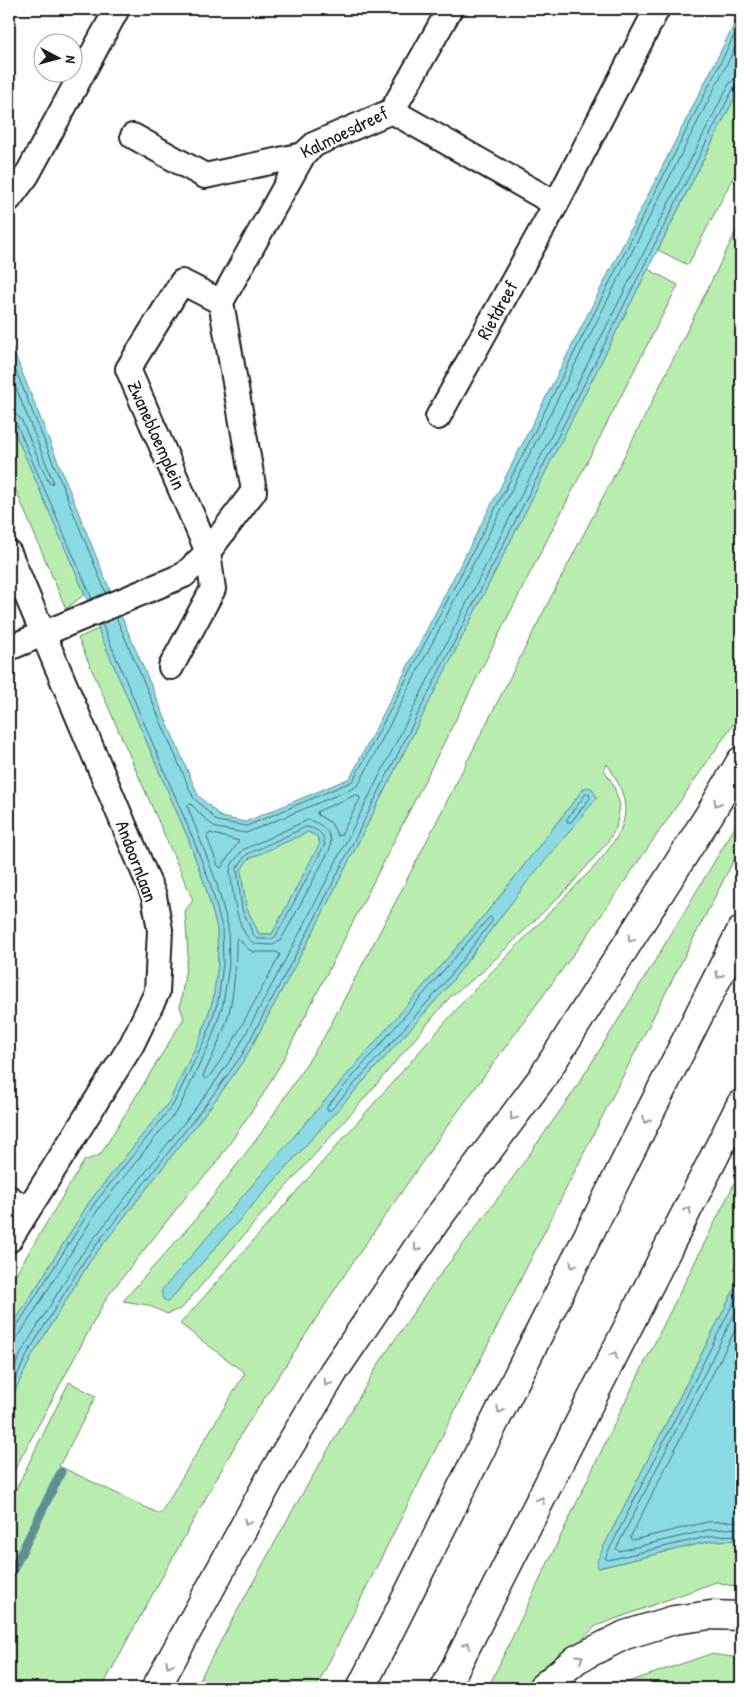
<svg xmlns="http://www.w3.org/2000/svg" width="750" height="1697" font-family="'Patrick Hand',sans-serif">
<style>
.green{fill:#b9edaf;stroke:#6a8466;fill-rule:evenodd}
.water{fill:#8adae4;stroke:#5e8e94;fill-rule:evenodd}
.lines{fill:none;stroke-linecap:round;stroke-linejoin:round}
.shore{stroke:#48686c;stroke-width:1}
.stream{stroke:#5e8e94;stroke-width:9}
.street-casing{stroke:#1c1c1c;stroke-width:28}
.highway-casing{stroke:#1c1c1c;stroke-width:31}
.street{stroke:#fff;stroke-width:24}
.highway{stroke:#fff;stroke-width:28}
.oneway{stroke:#999}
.labels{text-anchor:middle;stroke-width:4.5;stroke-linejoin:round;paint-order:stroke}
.street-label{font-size:19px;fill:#1c1c1c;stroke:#fff}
</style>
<rect width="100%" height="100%" fill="#fff"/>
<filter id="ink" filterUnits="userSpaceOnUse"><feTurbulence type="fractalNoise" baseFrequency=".02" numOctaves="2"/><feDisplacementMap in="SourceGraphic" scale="10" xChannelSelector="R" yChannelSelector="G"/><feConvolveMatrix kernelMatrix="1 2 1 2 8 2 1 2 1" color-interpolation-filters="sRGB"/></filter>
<g filter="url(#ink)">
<g class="green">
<polygon points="741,85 741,162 688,265 658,250"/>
<path d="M741,221V713L589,933L443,1132L351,1265L243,1431L130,1635L102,1688H9V1503L69,1382L96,1396L59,1466L160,1514L245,1373L180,1324L471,993L595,866C627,828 637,809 607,764L604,770L613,784L620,805L616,828L607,843L569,887L482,972L451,996L364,1099L262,1214L182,1308L167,1314L148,1305L123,1301L194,1221L261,1133L324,1037L397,899L551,597L645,416ZM585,787L524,886L446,989L256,1201L168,1302L163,1299L162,1291L493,905Z"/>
<polygon points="648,269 678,285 525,583 283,1060 262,1096 215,1165 189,1193 107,1297 9,1480 9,1403 33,1354 90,1261 217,1098 246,1057 315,928"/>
<polygon points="9,419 85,594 66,609 9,474"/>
<polygon points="98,629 188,838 205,885 217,928 218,964 213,1000 201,1036 169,1102 90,1201 9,1331 9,1285 84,1161 100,1155 184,1018 180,1007 188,953 185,911 193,900 78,638"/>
<polygon points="741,817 741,846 606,1109 316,1688 195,1688 291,1513 378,1365 427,1292 504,1190 574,1091 653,964"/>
<polygon points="308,832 317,836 320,844 272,934 259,934 246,907 241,870 248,859"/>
<polygon points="741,1170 741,1276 602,1550 599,1568 711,1541 741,1540 741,1588 716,1582 596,1626 531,1688 488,1688 621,1410"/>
<polygon points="710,1654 741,1658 741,1688 611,1688"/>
</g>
<g class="water">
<path d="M741,11V85L315,928L246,1057L217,1098L90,1261L33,1354L9,1403V1331L90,1201L169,1102L201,1036L213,1000L218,964L217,928L205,885L188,838L98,629L85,594L9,419V340L102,571L198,795L221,817L245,822L350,778L501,486ZM308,832L317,836L320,843L272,934H259L246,907L241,870L248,859Z"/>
<polygon points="585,787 592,788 597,798 524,886 446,989 256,1201 168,1302 163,1299 161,1291 493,905"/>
<polygon points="741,1276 741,1540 711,1541 598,1568 597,1562 602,1550"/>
</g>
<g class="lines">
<g class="shore">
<polyline points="9,354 106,593"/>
<polyline points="9,370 53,481 52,484 49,483 21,419 15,414 9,413"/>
<polyline points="9,419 13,420 16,423 92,599"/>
<polyline points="116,617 193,797 217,821 247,826 353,781 506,488 741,22"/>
<polygon points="587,793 589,794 590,798 571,822 567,822 567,819"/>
<polygon points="356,795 359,796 360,799 341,835 338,836 331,823 318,815 317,812"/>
<path d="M308,820C322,823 334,834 330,849L281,940L273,945L255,944C236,933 233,891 230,871L232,864L243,850Z"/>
<path d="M306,827C317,828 326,835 324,846L276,936L272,939H257L254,936L242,909L237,868L246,855Z"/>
<polygon points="210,833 239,841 221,868 218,866 207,837"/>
<polygon points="490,917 492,919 492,921 442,986 331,1110 327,1110 327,1107"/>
<path d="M238,938L247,948L253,952H277L280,955L230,1047L208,1078L205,1079L203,1076C214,1053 227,1028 231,1003C235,982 236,962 236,941Z"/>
<polyline points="741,1288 605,1558 608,1560 710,1536 741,1535"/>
<polyline points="741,1301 616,1549 619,1551 708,1530 741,1528"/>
<polyline points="741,1318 630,1538 633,1540 707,1522 741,1521"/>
<polyline points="9,1332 15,1329 94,1204 173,1105 206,1037 218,1001 223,964 222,927 210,883 192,836 102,624"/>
<polyline points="9,1339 15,1338 20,1334 99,1208 179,1108 211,1040 223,1004 229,965 228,926 216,881 187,805 191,804 204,818 216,828 246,833 354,788 359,784 511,491 741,36"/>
<polyline points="9,1378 24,1348 81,1255 208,1092 236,1052 305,923 729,84 734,79 741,77"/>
<polyline points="9,1392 29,1351 86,1258 213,1095 242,1055 311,926 734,87 737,84 741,84"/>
</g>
<polyline class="stream" points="9,1578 61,1472"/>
<defs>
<g id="street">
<polyline points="392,111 556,204"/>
<polyline points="133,136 205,176 303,155 315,144 392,111 450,9"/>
<polyline points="9,199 27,175 117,9"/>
<polyline points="438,417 556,204 657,9"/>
<polyline points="9,553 154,896 160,930 157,992 132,1044 9,1240"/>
<polyline points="9,648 184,575 208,552 254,491 221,302 303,155"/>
<polyline points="171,667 213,589 208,552 128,369 182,282 221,302"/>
<polyline points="9,1198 27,1210"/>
</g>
<g id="highway">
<polyline points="156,1688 270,1479 334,1371 435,1222 542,1078 711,812 741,761"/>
<polyline points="361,1688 741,931"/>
<polyline points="445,1688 741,1104"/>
<polyline points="542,1688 577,1659 625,1635 674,1620 711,1615 741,1616"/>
</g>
</defs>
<use href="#street" class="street-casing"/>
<use href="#highway" class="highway-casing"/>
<use href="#street" class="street"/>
<use href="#highway" class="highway"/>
</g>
<defs><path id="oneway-chevron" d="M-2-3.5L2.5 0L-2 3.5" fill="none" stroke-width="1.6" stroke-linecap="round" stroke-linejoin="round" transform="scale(1.25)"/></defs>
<g class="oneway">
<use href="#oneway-chevron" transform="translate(717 803) rotate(120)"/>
<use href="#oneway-chevron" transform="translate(631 939) rotate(123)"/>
<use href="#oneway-chevron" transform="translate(719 975) rotate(117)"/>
<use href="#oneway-chevron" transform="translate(513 1117) rotate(127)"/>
<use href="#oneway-chevron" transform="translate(646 1120) rotate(117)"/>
<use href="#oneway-chevron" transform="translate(688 1210) rotate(-63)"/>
<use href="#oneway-chevron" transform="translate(417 1248) rotate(124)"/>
<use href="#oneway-chevron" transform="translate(573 1265) rotate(117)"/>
<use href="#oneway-chevron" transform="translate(614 1355) rotate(-63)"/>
<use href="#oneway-chevron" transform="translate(327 1383) rotate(121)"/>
<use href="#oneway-chevron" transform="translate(500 1410) rotate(117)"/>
<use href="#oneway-chevron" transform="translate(541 1500) rotate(-63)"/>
<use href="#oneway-chevron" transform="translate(247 1522) rotate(119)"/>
<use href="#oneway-chevron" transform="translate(467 1645) rotate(-63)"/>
<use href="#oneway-chevron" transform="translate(580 1658) rotate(-31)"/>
<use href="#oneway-chevron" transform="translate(169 1664) rotate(119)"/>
</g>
</g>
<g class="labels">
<g class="street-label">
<text transform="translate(344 132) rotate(-26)" y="7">Kalmoesdreef</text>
<text transform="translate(497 310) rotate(-61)" y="7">Rietdreef</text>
<text transform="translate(157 435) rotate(66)" y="7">Zwanebloemplein</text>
<text transform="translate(137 861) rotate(69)" y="7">Andoornlaan</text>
</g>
</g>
<rect width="750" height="1697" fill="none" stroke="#fff" stroke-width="30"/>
<rect x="15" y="15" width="720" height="1667" fill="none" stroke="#1c1c1c" stroke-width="2" filter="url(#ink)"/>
<g transform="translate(58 58) rotate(96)"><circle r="24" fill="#ffffff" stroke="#a4a4a4"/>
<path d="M0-4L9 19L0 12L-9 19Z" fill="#1c1c1c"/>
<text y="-8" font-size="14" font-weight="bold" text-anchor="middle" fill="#1c1c1c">N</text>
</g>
</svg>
